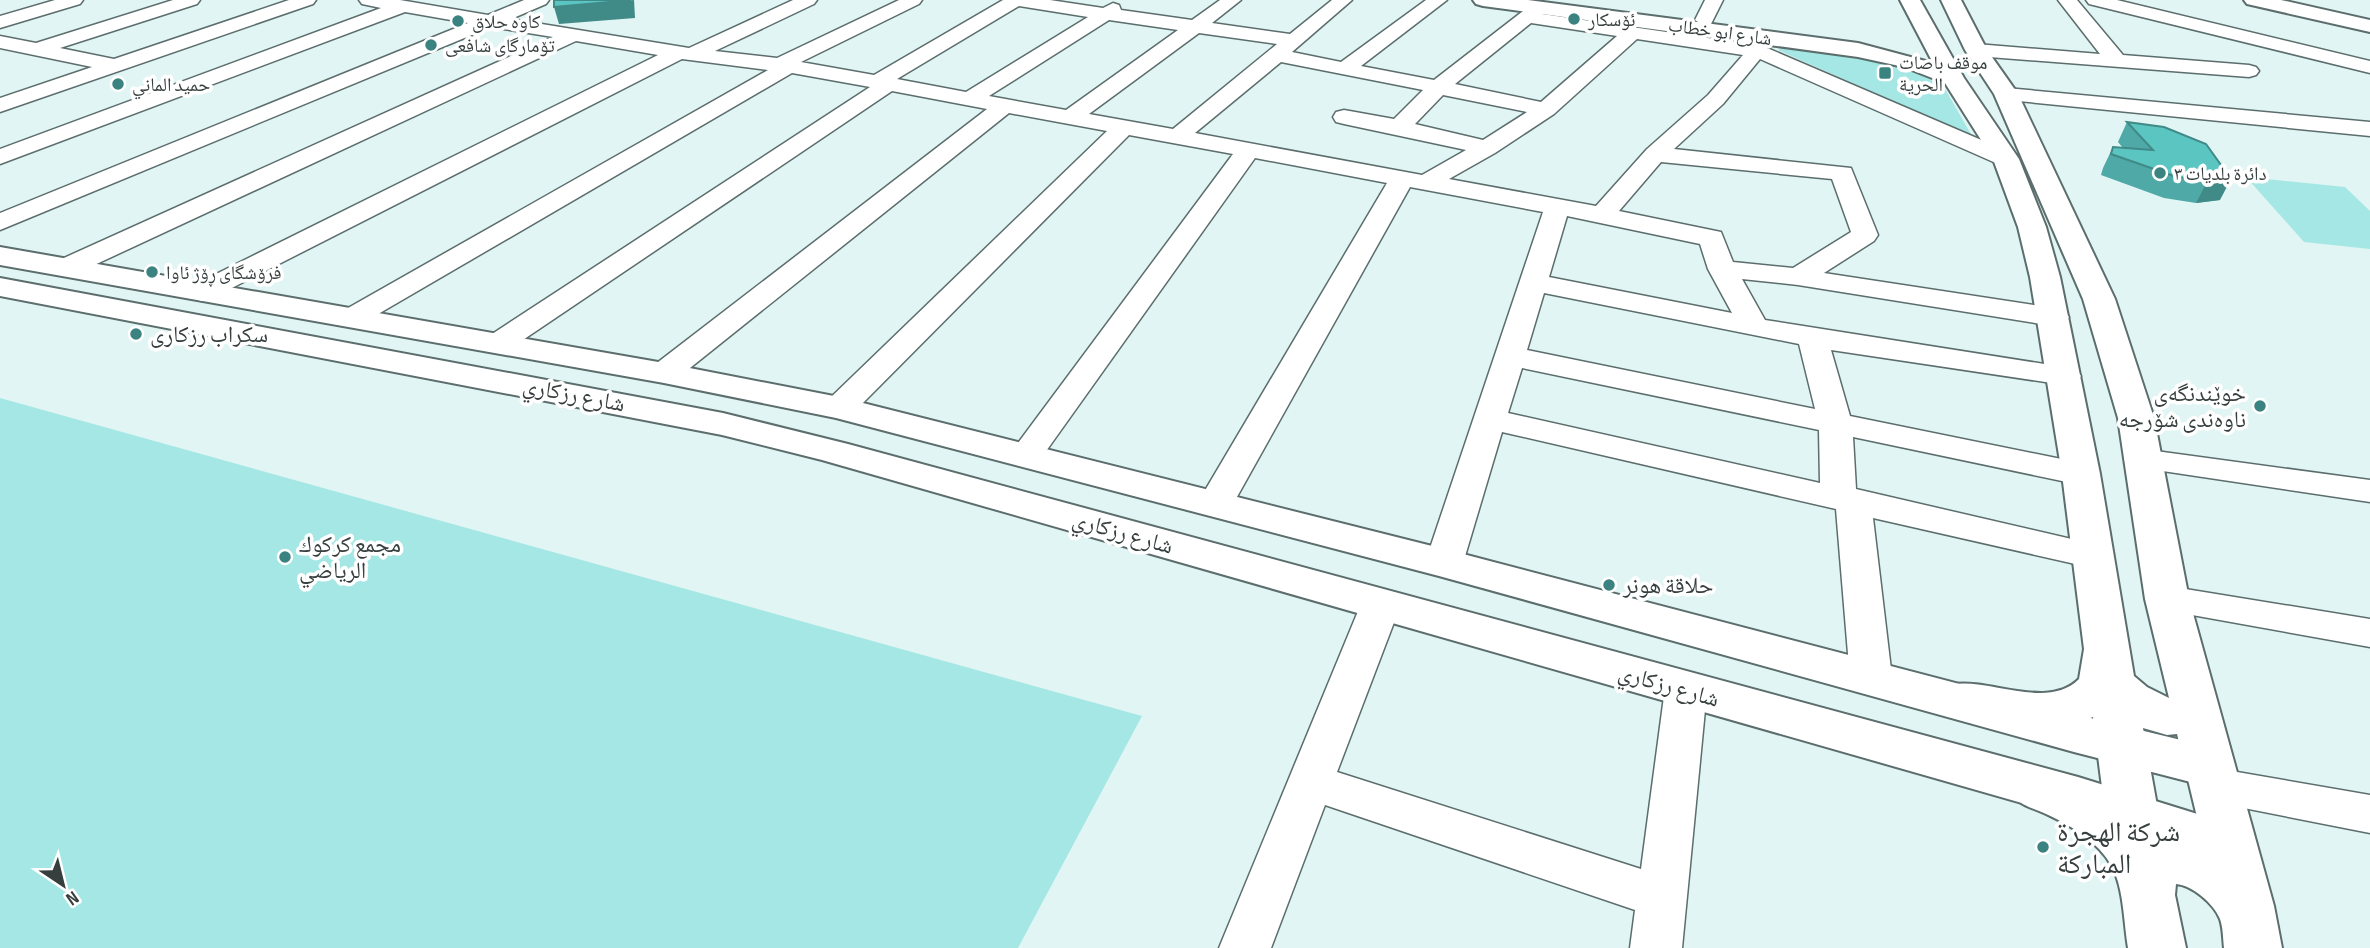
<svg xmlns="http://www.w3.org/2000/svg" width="2370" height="948" font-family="'Sofia Sans Condensed','Noto Naskh Arabic',sans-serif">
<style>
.green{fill:#a5e7e4}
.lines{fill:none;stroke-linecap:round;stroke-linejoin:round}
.minor-casing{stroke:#5b6d6c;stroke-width:3}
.tertiary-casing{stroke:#5b6d6c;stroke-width:4}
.secondary-casing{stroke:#5b6d6c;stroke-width:4}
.primary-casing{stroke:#5b6d6c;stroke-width:4}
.minor{fill:#fff;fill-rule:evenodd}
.tertiary{fill:#fff;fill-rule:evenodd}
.secondary{fill:#fff;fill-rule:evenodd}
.primary{fill:#fff;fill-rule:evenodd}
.wall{fill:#4ea9a7}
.shaded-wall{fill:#408a88}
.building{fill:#5bc5c2;stroke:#408a88;stroke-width:2}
.poi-dot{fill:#3b8381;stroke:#fff;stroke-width:2.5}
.labels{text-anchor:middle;stroke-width:7;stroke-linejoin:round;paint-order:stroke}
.far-poi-label{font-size:19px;fill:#363e3e;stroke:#fff;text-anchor:start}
.far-street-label{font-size:19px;fill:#363e3e;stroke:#fff}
.poi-label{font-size:23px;fill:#363e3e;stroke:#fff;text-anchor:start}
.street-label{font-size:23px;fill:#363e3e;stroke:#fff}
.near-poi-label{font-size:28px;fill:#363e3e;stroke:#fff;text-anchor:start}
</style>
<rect width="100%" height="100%" fill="#e1f5f4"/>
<g class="green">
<polygon points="1787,45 1889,61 1940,80 1972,136 1778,50"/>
<polygon points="2246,177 2345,187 2370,211 2370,249 2304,242"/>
<polygon points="0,398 1142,716 1018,948 0,948"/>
</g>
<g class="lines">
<defs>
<g id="minor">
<polygon points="55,0 83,0 80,4 0,28 0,16"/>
<polygon points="173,0 200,0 197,4 60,48 114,59 289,0 316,0 313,4 0,112 0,98 92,67 0,48 0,36 36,43"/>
<path d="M359,0H400L488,15L524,0H549L546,4L511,19L689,48L793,0H817L814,4L715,51L777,58L899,0H922L919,4L801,62L874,75L1003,0H1050L1103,8L1113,3L1119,5L1121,10L1192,20L1220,0H1241L1212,23L1290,34L1332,0H1352L1292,52L1341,62L1426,0H1447L1361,66L1434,80L1532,4L1538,3L1547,8L1542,14L1749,44L1755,33H1769L1772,37L1767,48L2014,154L2018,159L2014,164H1998L1760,59L1723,104L1674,149L1851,168L1878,235L1874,241L1824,273L2054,308L2064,311L2069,317L2064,323L2054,326L1798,285L1742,279L1765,320L2076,369L2081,376L2076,383L2065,385L1831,350L1850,416L2081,463L2093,467L2098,474L2093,481L2081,485L1853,437L1856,489L2093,544L2106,547L2112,556L2106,565L2093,568L1873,518L1892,678L1886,689L1871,693L1856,689L1850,678L1836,509L1502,432L1463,563L1458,572L1444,576L1430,572L1425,563L1543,212L1410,187L1233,504L1228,512L1215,515L1202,512L1197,504L1387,183L1255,158L1039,461L1027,464L1015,461L1010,454L1015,447L1233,154L1129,135L851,415L839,418L827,415L823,408L827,401L1107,131L1009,113L675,380L664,382L653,380L648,373L653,366L987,109L892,91L508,350L497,353L486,350L482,344L486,338L870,87L792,73L361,324L351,327L341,324L336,318L341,312L768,70L682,59L212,298L202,301L192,298L188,292L192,286L658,55L576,41L75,274L65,276L55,274L51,268L55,262L553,37L491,27L0,230V213L468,23L405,12L0,164V149L381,8L362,4ZM1019,6L1088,17L966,92L897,79ZM1109,20L1178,30L1066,110L989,96ZM1531,23L1617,36L1541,102L1455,84ZM1199,33L1277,44L1173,129L1089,114ZM1637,39L1743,55L1708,95L1647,149L1596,206L1449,179L1495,153L1554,114ZM1281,62L1423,90L1394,119L1344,110L1336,112L1333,117L1336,122L1344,124L1466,150L1422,175L1195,133ZM1443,95L1527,112L1483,140L1415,124ZM1661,162L1832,179L1851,232L1793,268L1733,262L1721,232L1619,211ZM1567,216L1700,244L1708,269L1732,313L1549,277ZM1544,293L1799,344L1815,409L1527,350ZM1522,368L1819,430L1820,483L1508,413Z"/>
<polygon points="1705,0 1723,0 1711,24 1704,26 1695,20"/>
<polygon points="2058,0 2077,0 2123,55 2249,65 2256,67 2259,71 2256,75 2249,77 1976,56 1969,54 1966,50 1969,46 1976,44 2100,54"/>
<polygon points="2086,0 2117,0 2370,61 2370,73 2089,4"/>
<polygon points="2006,88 2370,122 2370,136 1998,99 1995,94 1998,89"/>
<polygon points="2141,449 2370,480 2370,502 2129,466 2124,459 2129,452"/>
<polygon points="2167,586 2370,619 2370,647 2153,608 2147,599 2153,590"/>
<polygon points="1381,590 1395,594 1401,604 1337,772 1641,869 1665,689 1671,678 1686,673 1701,678 1707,689 1682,948 1630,948 1635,910 1325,805 1271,948 1219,948 1361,604 1367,594"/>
<polygon points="2214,768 2370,795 2370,833 2198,799 2191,786 2198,773"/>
</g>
<g id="tertiary">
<polygon points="0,247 664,363 839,397 1444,549 2074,714 2210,747 2228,753 2235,767 2228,781 2210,787 2074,752 1439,576 836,418 664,383 0,265"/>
<polygon points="0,278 723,413 848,444 2078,777 2249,830 2257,846 2249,862 2230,868 2078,819 822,460 722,435 0,296"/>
</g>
<path id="secondary" d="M1473,0H1528L1858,43L1933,63L1900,0H1920L1964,78L2019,159L2046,227L2060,277L2100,474L2134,676L2147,687L2169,698L2145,599L2118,418L2083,299L1994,94L1965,50L1941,0H1961L1987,50L2018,94L2115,299L2154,418L2189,599L2274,906L2282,948H2224C2223,939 2223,927 2220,919C2214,904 2192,885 2176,884L2175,895L2186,948H2128C2124,925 2124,895 2115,873C2104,845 2072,826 2046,814C2027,805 2019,807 2009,787L2016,773L2034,767L2103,795L2093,717C2048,737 1984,728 1938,713L1931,701L1938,689C1943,687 1949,684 1954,684C1992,679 2048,710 2079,679L2084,649L2062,474L2030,277L2018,227L1993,159L1945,83L1904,67L1858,57L1483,6L1476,4ZM2143,728L2167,735L2177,734L2204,846L2184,839H2163Z"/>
<polygon id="primary" points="2244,0 2281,0 2370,20 2370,32 2247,4"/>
</defs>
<use href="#minor" class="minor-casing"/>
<use href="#tertiary" class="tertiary-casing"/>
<use href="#secondary" class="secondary-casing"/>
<use href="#primary" class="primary-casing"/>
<use href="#minor" class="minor"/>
<use href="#tertiary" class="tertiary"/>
<use href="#secondary" class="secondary"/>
<use href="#primary" class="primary"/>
</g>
<polygon class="wall" points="2127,122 2206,144 2220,200 2196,203 2164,198 2101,175 2103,168 2113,147 2123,148 2118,142"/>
<g class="shaded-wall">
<polygon points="634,0 635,18 559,24 554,7"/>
<polygon points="2231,179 2220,200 2196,203 2207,182"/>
</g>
<g class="building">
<polygon points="554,0 631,0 554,7"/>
<polygon points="2127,122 2164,127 2206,144 2231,179 2207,182 2174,176 2111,154 2113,147 2153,150"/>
</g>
<g class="poi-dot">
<circle cx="1574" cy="19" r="7"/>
<circle cx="458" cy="21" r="7"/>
<circle cx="431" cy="45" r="7"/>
<rect x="1878" y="66" width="14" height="14" rx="3.5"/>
<circle cx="118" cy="84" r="7"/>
<circle cx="2160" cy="173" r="7"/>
<circle cx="152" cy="272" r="7"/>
<circle cx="136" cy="334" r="7"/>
<circle cx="2260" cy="406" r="7"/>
<circle cx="285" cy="557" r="7"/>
<circle cx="1609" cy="585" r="7"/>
<circle cx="2043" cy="847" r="7"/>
</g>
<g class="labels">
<g class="far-poi-label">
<text x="1588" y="26">ئۆسکار</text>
<text x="472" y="28">كاوه حلاق</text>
<text x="445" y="52">تۆمارگاى شافعى</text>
<text x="1899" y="69">موقف باصات<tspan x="1899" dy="22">الحریة</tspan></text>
<text x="132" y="91">حميد الماني</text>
<text x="2174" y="180">دائرة بلديات ٣</text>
<text x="166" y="279">فرۆشگای ڕۆژ ئاوا</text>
</g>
<g class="far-street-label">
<text transform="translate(1720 31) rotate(8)" y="7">شارع ابو خطاب</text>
</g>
<g class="poi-label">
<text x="150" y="342">سكراب رزكارى</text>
<text x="2246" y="401" text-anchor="end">خوێندنگەی<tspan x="2246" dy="26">ناوەندی شۆرجە</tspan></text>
<text x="299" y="552">مجمع كركوك<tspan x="299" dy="26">الرياضي</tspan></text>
<text x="1623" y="593">حلاقة هونر</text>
</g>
<g class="street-label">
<text transform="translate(574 394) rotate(11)" y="8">شارع رزكاري</text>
<text transform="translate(1123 532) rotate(16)" y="8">شارع رزكاري</text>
<text transform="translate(1669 685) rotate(16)" y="8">شارع رزكاري</text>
</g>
<g class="near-poi-label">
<text x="2057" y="841">شركة الهجرة<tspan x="2057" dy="32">المباركة</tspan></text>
</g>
</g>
<g transform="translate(63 885) rotate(145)" stroke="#ffffff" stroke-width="5" paint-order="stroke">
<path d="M0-5L12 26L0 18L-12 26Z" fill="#363e3e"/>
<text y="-10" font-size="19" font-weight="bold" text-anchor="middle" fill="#363e3e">N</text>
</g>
</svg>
